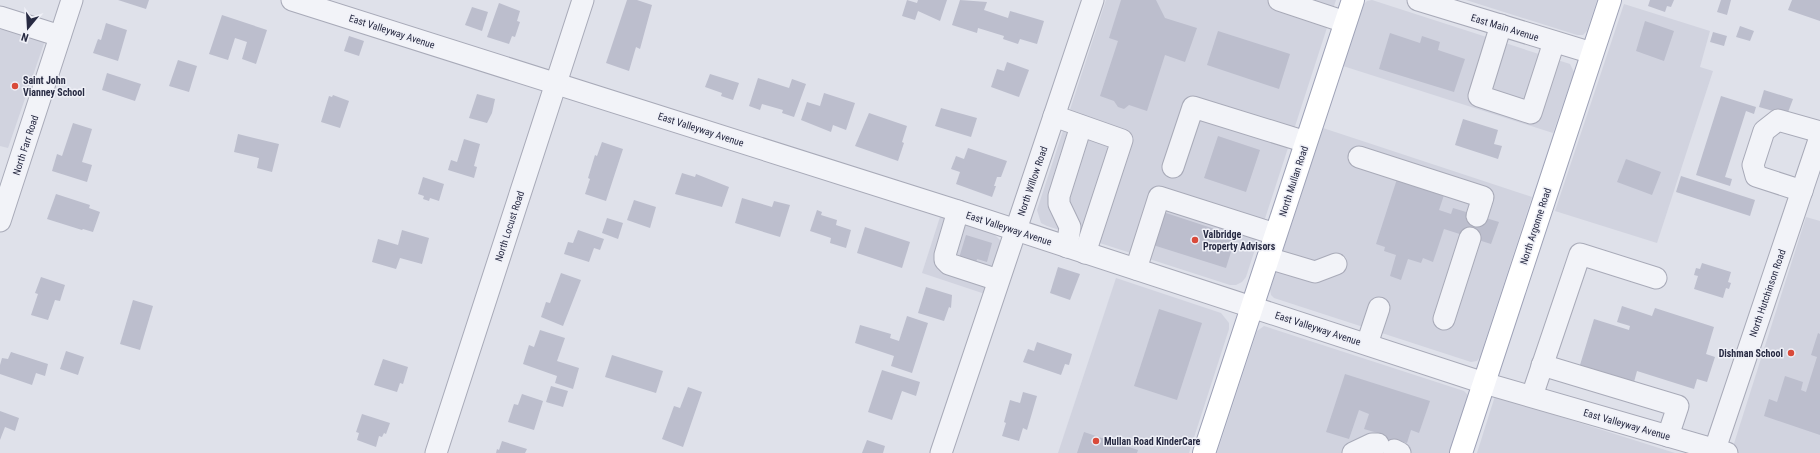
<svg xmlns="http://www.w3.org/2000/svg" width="1820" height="453" font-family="'Roboto Condensed',sans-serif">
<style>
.built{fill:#d1d3df}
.building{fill:#bcbecd}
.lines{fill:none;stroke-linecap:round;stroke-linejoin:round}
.minor-casing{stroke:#a8aab8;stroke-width:23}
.major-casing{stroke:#9da1b6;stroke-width:24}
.minor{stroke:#f2f3f8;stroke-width:21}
.major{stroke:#fff;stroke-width:22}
.poi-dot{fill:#d94a3a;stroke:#eff0f7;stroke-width:1.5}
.labels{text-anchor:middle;stroke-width:3;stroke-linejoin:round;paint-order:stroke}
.street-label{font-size:10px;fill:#272a42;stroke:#eff0f7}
.poi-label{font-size:10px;font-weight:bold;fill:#272a42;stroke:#eff0f7;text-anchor:start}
</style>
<rect width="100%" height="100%" fill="#dfe1ea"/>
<g class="built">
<polygon points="1106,0 1336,0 1246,277 1242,282 1236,285 1230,285 1047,226 1041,223 1037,210"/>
<polygon points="1372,0 1570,64 1574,72 1553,133 1343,66 1364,4 1367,1"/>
<polygon points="1466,0 1597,0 1587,31 1583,35 1577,35"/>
<polygon points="1624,4 1710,31 1700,67 1713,71 1657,243 1555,211"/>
<polygon points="0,10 50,26 8,148 0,146"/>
<polygon points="1323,128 1532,197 1480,357 1477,361 1471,362 1274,298 1271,295 1270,290"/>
<polygon points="940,217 994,234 1000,240 1001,246 985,294 922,273"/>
<polygon points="1806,217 1820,221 1820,453 1731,453"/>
<polygon points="1116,278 1221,313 1229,323 1229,329 1189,453 1058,453"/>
<polygon points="1264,326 1464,391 1467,394 1468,398 1451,453 1217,453 1257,331"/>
<polygon points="1495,396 1675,453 1477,453"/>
</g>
<g class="building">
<polygon points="118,0 149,0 146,9"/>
<polygon points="627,0 637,0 652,5 640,49 636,47 629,71 606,63"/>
<polygon points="907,0 917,3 918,0 947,0 940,21 918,11 915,20 902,16"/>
<polygon points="960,0 987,2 984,10 1008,18 1010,11 1044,21 1037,44 1020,39 1018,44 1003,39 1004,36 978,28 977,33 952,25"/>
<polygon points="1121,0 1156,0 1165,18 1197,28 1185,62 1165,55 1147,111 1129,105 1124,109 1118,107 1114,101 1100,96 1118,41 1109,38"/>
<polygon points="1650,0 1674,0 1671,7 1667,6 1665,12 1648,6"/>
<polygon points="1721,0 1731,0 1727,15 1717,12"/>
<polygon points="1792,0 1820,0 1820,21 1788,10"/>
<polygon points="499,3 520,11 517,21 520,22 515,37 512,36 509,44 487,37"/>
<polygon points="472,7 488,12 482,31 465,25"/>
<polygon points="222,15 267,30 256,64 242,59 247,42 235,38 228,60 209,54"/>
<polygon points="1645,21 1674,31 1664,61 1636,51"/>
<polygon points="106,23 127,30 118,61 93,53 98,39 101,40"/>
<polygon points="1740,26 1754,31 1750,41 1736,37"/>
<polygon points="1218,31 1290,54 1279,89 1207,65"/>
<polygon points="1713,32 1727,36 1724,46 1710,42"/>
<polygon points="1390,33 1420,43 1422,36 1440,42 1438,50 1465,59 1454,92 1379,69"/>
<polygon points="349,36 364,41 359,56 344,51"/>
<polygon points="178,60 197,66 189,92 169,86"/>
<polygon points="1007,62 1029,70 1019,97 991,87 997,69 1004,71"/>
<polygon points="107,73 141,84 135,101 102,90"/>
<polygon points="710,74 739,83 733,100 721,96 722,93 705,87"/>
<polygon points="758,78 789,88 792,79 806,84 794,117 782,113 783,110 762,104 760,110 749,106"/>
<polygon points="1764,90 1793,99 1787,115 1759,107"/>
<polygon points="824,93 855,103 846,130 833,125 831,132 801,120 807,102 820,106"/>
<polygon points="477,94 495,99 492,113 487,123 469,118"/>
<polygon points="333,95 349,101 340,128 321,122 329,96 332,97"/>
<polygon points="1721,96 1756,107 1754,114 1746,111 1725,177 1732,179 1730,186 1696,175"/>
<polygon points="941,108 977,118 971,137 935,126"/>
<polygon points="869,113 907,126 902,142 904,143 898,161 855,146"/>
<polygon points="1463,119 1498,130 1494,144 1502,146 1498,159 1455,145"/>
<polygon points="73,123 92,129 82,162 92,165 87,182 52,171 57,154 62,156"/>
<polygon points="238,134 279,144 272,172 257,168 259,158 234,152"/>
<polygon points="1218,136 1260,150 1246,192 1204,178"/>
<polygon points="464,139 480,144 474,166 477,167 474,178 448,170 451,160 457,162"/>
<polygon points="602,142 623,149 606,201 585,194 590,179 588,178 595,155 597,156"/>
<polygon points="968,148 1007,161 1001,177 997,177 994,186 996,186 992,197 956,184 960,172 951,169 956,156 964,159"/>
<polygon points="1626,159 1661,172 1652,195 1617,182"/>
<polygon points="682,173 695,177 696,174 729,187 722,207 675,194"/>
<polygon points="1681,176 1755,200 1750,216 1676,192"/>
<polygon points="423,177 444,184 439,201 430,198 429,201 423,199 424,196 418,194"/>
<polygon points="1397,179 1444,195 1439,210 1451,214 1453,208 1499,222 1491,244 1444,229 1433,262 1423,258 1421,263 1408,259 1401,280 1390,276 1396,255 1384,251 1385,247 1376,244"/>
<polygon points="56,194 90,205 89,208 100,212 93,232 83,229 82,230 47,219"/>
<polygon points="742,198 772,207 774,201 790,205 780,237 735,223"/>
<polygon points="634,200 656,207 650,228 627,220"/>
<polygon points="817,210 822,212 821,215 837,220 836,225 851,230 846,248 830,243 831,238 810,231"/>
<polygon points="1163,212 1236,236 1226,268 1153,245"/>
<polygon points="607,218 623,223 618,239 602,233"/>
<polygon points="865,227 910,242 902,268 857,253"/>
<polygon points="402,230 429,238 422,264 400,258 396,269 372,262 378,239 398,245"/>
<polygon points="578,230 604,239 600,250 594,248 589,262 564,254 568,242 573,243"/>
<polygon points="966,235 992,243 987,262 977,259 976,263 959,258"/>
<polygon points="1702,263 1731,272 1728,282 1731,283 1729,289 1726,288 1723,298 1694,289 1698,276 1694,275 1696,268 1700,269"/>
<polygon points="1058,267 1080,274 1070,300 1050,293"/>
<polygon points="561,273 581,280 563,326 541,317 546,302 550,303"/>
<polygon points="41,277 65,285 60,301 55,300 48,320 31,315 38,294 35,293"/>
<polygon points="926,287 952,295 951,308 949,307 944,321 918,313"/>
<polygon points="133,300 153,306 140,350 120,344"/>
<polygon points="1622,306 1652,316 1655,308 1714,327 1706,354 1715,357 1707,382 1697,379 1694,389 1637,371 1634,382 1580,365 1594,319 1629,330 1630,326 1617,322"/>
<polygon points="1159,309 1202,323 1177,400 1134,386"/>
<polygon points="907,316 928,323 912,373 891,366 894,356 855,343 860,325 891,334 890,338 899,341"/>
<polygon points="540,330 565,338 557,361 579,368 573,389 555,383 557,376 523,364 529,345 534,347"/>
<polygon points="1818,333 1820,334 1820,435 1764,416 1769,399 1777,402 1785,376 1803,382 1801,390 1806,392 1817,357 1811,355"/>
<polygon points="1037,342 1072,354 1069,365 1065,364 1061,375 1023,362 1028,349 1034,351"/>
<polygon points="66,351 84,357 78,375 60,369"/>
<polygon points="11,352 48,364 45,376 36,373 32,385 0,374 0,365 2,358 8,359"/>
<polygon points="612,355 663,371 656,393 605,377"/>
<polygon points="383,359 408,367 403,384 400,383 397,392 374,385"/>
<polygon points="882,370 920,382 916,396 902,391 892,420 868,412"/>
<polygon points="1345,374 1430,401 1419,433 1411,430 1407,443 1397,440 1393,453 1375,453 1381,434 1364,429 1369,414 1359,410 1349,439 1326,432"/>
<polygon points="551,386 568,391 563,407 546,402"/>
<polygon points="688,387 702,392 683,447 662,439 674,406 680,408"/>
<polygon points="1023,392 1037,396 1027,430 1023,428 1019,441 1002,436 1006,423 1004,422 1010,400 1020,403"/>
<polygon points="522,394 543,401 534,430 508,422 514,404 518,405"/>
<polygon points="0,411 19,418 15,431 5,427 0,440"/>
<polygon points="362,414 390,423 386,434 384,433 382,437 379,436 376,447 357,440 359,433 356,432"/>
<polygon points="1084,432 1138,450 1137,453 1077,453"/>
<polygon points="867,440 885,446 883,453 862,453"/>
<polygon points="502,441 527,449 525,453 496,453 497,449 499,450"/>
</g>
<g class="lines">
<defs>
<g id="minor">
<polyline points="292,0 958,211 1484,383 1727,453"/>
<polyline points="1279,0 1345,22"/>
<polyline points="1418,0 1592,53"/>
<polyline points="0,17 60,36"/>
<polyline points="1501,25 1479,96 1531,113 1554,42"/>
<polyline points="1054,116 1122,140 1085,253"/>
<polyline points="1359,157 1483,197 1477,216"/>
<polyline points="1173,167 1193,107 1306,142"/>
<polyline points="1802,191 1756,176 1753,165 1764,131 1778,120 1820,132"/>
<polyline points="958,211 945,255 945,260 949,264 998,280"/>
<polyline points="0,221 72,0"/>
<polyline points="1067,247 1070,227 1059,204 1059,196 1081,126"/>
<polyline points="1268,258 1315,272 1336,264"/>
<polyline points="1136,269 1159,197 1275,234"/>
<polyline points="1444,319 1470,238"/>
<polyline points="1367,344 1379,308"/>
<polyline points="1542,365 1678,406 1668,436"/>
<polyline points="1532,396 1580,254 1656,278"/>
<polyline points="1715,449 1820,137"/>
<polyline points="1394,450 1400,453"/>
<polyline points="436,453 583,0"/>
<polyline points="941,453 1093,0"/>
<polyline points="1353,453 1372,444 1378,444"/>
</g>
<g id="major">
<polyline points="1204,453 1353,0"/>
<polyline points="1461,453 1610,0"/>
</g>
</defs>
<use href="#minor" class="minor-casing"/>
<use href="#major" class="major-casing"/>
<use href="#minor" class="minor"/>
<use href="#major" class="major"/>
</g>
<g class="poi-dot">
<circle cx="15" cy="86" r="4"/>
<circle cx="1195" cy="240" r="4"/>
<circle cx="1791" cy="353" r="4"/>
<circle cx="1096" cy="441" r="4"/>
</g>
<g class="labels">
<g class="street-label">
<text transform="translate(1505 27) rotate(17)" y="4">East Main Avenue</text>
<text transform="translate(392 31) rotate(18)" y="4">East Valleyway Avenue</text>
<text transform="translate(701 129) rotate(18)" y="4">East Valleyway Avenue</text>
<text transform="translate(25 145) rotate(-72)" y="4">North Farr Road</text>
<text transform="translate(1032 181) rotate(-71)" y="4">North Willow Road</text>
<text transform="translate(1293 181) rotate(-72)" y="4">North Mullan Road</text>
<text transform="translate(509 226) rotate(-72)" y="4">North Locust Road</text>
<text transform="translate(1535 226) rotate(-72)" y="4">North Argonne Road</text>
<text transform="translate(1009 228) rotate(18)" y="4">East Valleyway Avenue</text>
<text transform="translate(1767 293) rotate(-71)" y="4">North Hutchinson Road</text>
<text transform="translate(1318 328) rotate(18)" y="4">East Valleyway Avenue</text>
<text transform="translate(1627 424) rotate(16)" y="4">East Valleyway Avenue</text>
</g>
<g class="poi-label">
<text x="23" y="84">Saint John<tspan x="23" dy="12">Vianney School</tspan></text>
<text x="1203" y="238">Valbridge<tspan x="1203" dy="12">Property Advisors</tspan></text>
<text x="1783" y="357" text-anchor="end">Dishman School</text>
<text x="1104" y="445">Mullan Road KinderCare</text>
</g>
</g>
<g transform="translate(28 28) rotate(198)" stroke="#eff0f7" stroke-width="3" paint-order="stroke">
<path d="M0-3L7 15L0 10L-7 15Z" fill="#272a42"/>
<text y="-6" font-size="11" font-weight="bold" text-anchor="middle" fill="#272a42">N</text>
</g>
</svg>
